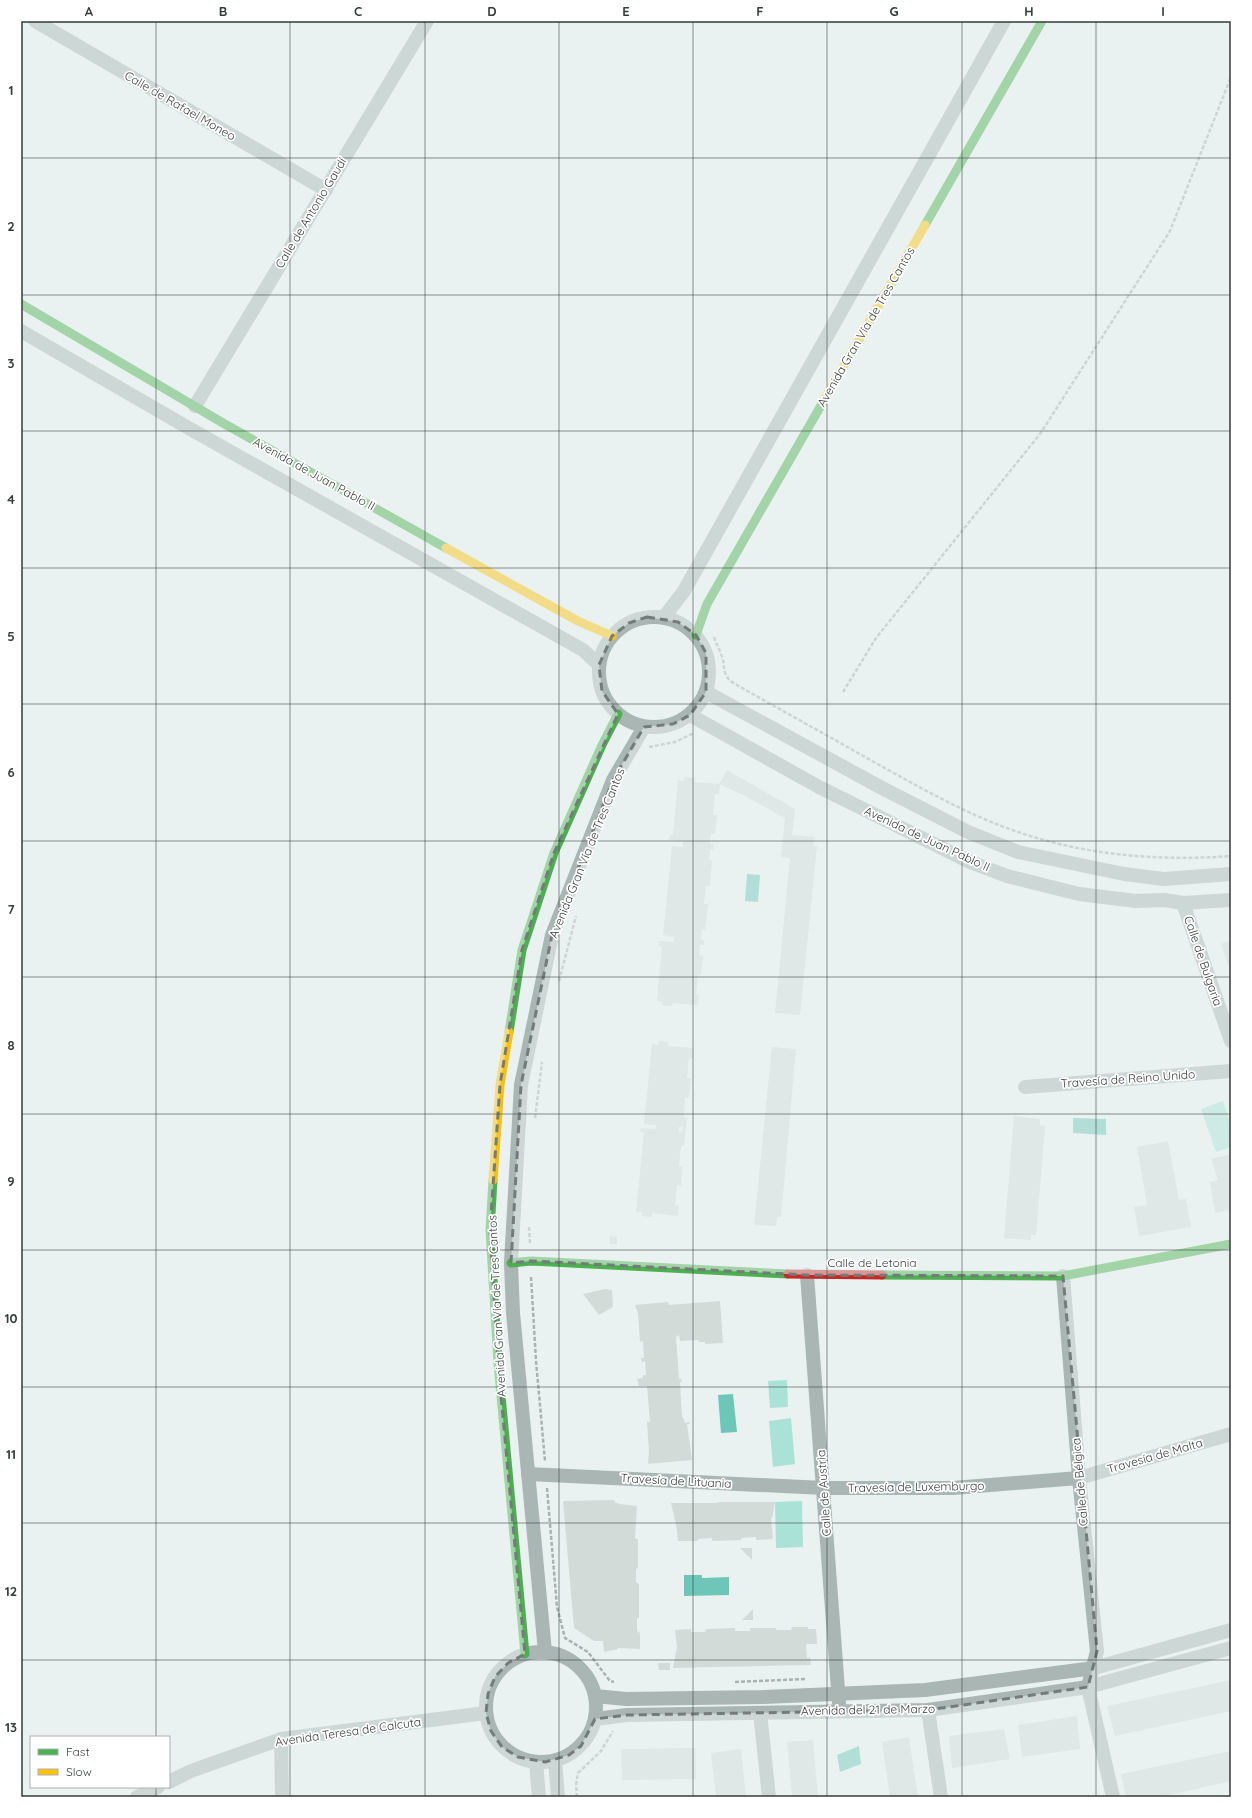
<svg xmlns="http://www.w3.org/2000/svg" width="1252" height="1818" font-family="Quicksand,sans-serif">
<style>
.green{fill:#abe2d7}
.water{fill:#6ec6b8}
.building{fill:#d3dbd9;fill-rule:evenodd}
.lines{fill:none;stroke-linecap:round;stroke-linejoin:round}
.path{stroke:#a8b2af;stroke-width:2.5;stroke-dasharray:4 2;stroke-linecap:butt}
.street{stroke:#aab6b4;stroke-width:14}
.fast{stroke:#4caf50;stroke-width:9}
.slow{stroke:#ffc107;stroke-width:9}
.jam{stroke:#c62828;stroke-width:9}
.marked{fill:none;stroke:#747c7a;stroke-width:3;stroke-dasharray:8 5;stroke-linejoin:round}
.grid{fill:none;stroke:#353c3a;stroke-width:1;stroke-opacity:0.55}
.labels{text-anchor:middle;stroke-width:3.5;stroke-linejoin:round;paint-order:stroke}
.street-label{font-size:12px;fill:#353c3a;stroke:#fff}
.neatline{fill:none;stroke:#353c3a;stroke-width:1.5}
.grid-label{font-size:13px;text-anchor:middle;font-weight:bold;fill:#353c3a}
</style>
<rect width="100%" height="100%" fill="#e9f2f0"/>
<g class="green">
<polygon points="1223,1101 1231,1125 1231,1147 1216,1152 1201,1109"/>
<polygon points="787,1380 788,1407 770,1408 768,1381"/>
<polygon points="791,1418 795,1464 773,1467 769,1421"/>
<polygon points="802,1501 803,1547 776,1548 775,1502"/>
</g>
<g class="water">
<polygon points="747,874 760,875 758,902 745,901"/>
<polygon points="1073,1118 1106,1119 1106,1135 1073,1133"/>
<polygon points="733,1394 737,1432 721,1433 718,1395"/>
<polygon points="684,1575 702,1575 702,1578 729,1577 729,1595 684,1596"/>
<polygon points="859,1746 861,1764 840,1772 837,1755"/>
</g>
<g class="building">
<polygon points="727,770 795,809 792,835 814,837 813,846 817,846 800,1015 775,1013 790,858 781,857 785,818 743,795 719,784"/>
<polygon points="684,777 695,778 694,782 720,784 719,794 715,794 713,815 717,815 715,834 711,834 710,844 714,844 713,850 710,849 709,860 712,860 710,886 706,886 704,904 708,904 705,930 702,929 701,939 704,940 704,945 700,945 699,955 703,956 701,975 698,974 696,995 699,995 698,1005 673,1003 672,1006 662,1005 663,1002 657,1001 662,947 659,946 659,941 673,942 674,937 663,935 672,846 683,847 683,841 669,840 670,835 673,835 678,780 684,781"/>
<polygon points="1231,940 1231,973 1221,944"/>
<path d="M659,1041L669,1042L668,1046L694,1048L693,1059L689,1058L687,1078H691L689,1098H685L684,1117L687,1118L684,1146H681L679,1166L682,1167L681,1186L677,1185L675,1205L679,1206L678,1216L652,1213V1217L642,1216V1212H636L644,1132H640L641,1128L656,1129V1125L644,1124L652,1044L658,1045ZM679,1127H683L682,1132L678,1131Z"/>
<polygon points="772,1047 796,1049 781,1217 777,1217 776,1226 754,1225"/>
<polygon points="1014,1116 1040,1119 1040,1125 1045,1126 1036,1235 1031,1235 1031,1240 1004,1238"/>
<polygon points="1168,1141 1179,1200 1186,1199 1191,1227 1139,1236 1134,1207 1147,1205 1137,1147"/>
<polygon points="1231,1154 1231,1219 1228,1210 1215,1213 1210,1182 1218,1180 1211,1159"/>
<polygon points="610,1236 617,1237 617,1244 610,1244"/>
<polygon points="605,1289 612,1290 613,1307 599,1315 583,1294"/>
<polygon points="720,1301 723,1343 705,1344 705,1342 699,1342 698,1340 680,1341 679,1335 676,1337 679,1379 681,1379 682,1382 680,1382 682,1416 685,1423 689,1422 690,1424 687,1424 692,1460 648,1464 649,1451 647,1422 650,1422 647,1386 639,1386 637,1379 643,1378 643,1375 646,1375 645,1361 642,1362 641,1358 644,1358 643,1341 640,1342 638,1313 635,1305 668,1302 669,1305"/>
<polygon points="614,1500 614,1502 620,1504 637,1506 635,1538 638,1540 638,1568 636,1569 636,1582 639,1584 639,1618 637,1618 637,1631 640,1633 640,1649 618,1648 618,1649 604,1652 603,1641 594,1641 574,1628 563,1501"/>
<polygon points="718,1502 775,1502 772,1518 771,1518 773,1539 756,1540 756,1537 741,1538 741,1540 712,1541 712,1538 699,1539 697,1541 678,1541 676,1524 671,1503 718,1503"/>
<polygon points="740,1548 752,1548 752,1560"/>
<polygon points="753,1609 753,1620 742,1620"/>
<polygon points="792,1627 808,1627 808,1629 816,1629 817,1644 806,1644 807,1658 810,1657 811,1665 673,1668 677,1647 675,1630 691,1629 691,1632 705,1632 706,1629 735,1628 735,1631 750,1631 750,1628 776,1628 776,1630 791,1630"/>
<polygon points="658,1663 670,1663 670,1670 659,1670"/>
<polygon points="1231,1680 1231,1711 1115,1736 1107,1706"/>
<polygon points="1077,1716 1080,1749 1022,1757 1018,1725"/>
<polygon points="1004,1729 1010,1759 952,1768 949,1736"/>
<polygon points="909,1737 918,1797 890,1797 882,1742"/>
<polygon points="813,1740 818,1797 792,1797 787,1742"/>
<polygon points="695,1748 696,1779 622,1780 621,1749"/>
<polygon points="741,1749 746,1797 716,1797 711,1753"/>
<polygon points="1231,1751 1231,1781 1161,1797 1126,1797 1121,1774"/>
</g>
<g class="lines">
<g class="path">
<path d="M714,637C716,644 720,650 722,657C726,668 721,669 730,681C777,708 825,734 872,761C914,784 955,808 999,825C1072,854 1153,862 1231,856"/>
<polyline points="843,692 876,638 1040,434 1170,231 1231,77"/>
<polyline points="649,747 675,742 694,733"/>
<polyline points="559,981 576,916"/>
<polyline points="535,1118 542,1062"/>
<polyline points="529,1227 530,1244"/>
<polyline points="531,1277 536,1361 545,1461"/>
<polyline points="547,1488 557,1607 565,1638 588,1652 610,1681 614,1682"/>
<polyline points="735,1682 806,1679"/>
<polyline points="577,1797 576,1785 578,1773 601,1751 613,1731"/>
</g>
<g class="street">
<polyline points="35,21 326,190"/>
<polyline points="21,331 192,430 583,650 599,665"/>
<polyline points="195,406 427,21"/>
<polyline points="664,617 684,591 1004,21"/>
<circle cx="654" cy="672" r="55"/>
<polyline points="706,692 882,788 968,832 1018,852 1124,874 1164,879 1231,874"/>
<polyline points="690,715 819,787 970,862 1007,876 1079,894 1136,901 1164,900 1183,903 1231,900"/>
<polyline points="1183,903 1231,1041"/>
<polyline points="1025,1087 1231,1071"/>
<polyline points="807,1275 839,1703"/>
<polyline points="1063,1276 1079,1478 1097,1651 1088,1687 1113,1797"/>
<polyline points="528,1474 824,1488 953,1488 1079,1478 1231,1434"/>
<polyline points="545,1652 513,1313 511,1263 521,1085 552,935 613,780 644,727"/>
<circle cx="541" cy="1707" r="55"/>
<polyline points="595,1696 626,1699 764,1697 925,1690 1094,1668 1231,1630"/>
<polyline points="928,1710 941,1797"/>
<polyline points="760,1713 769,1797"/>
<polyline points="595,1719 627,1715 928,1710 1088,1687 1231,1648"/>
<polyline points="281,1739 282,1797"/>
<polyline points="555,1761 558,1797"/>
<polyline points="536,1762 539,1797"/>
<polyline points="169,1782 191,1771 281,1739 486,1713"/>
<polyline points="137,1797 158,1787"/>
</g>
<g class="fast">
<polyline points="925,225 1042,21"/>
<polyline points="21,304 223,423 446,548"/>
<polyline points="696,635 707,604 823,402"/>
<polyline points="509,1032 522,950 554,853 602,745 618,714"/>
<polyline points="493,1180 490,1230 498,1363 525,1654"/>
<polyline points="511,1263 531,1261 788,1274"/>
<polyline points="882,1275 1063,1276 1231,1244"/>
</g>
<g class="slow">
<polyline points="823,402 925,225"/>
<polyline points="446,548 578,621 612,636"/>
<polyline points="493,1180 500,1085 509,1032"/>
</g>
<polyline class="jam" points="788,1274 882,1275"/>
</g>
<path d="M0 0H1252V1818H0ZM647,617L678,622L696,635L706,653V692L690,715L673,724L644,727L613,780L552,935L521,1085L511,1263L531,1261L807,1275L1063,1276L1097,1651L1088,1687L928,1710L627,1715L595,1719L581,1746L569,1755L545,1762L518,1757L502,1747L491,1731L486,1713L488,1694L495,1677L508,1663L525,1654L498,1363L490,1230L500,1085L522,950L554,853L618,714L602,691L599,665L612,636L629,623Z" fill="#e9f2f0" fill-opacity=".55" fill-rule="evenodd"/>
<path class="marked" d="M647,617L678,622L696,635L706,653V692L690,715L673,724L644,727L613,780L552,935L521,1085L511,1263L531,1261L807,1275L1063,1276L1097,1651L1088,1687L928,1710L627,1715L595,1719L581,1746L569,1755L545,1762L518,1757L502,1747L491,1731L486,1713L488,1694L495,1677L508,1663L525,1654L498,1363L490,1230L500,1085L522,950L554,853L618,714L602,691L599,665L612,636L629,623Z"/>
<path class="grid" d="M156,21V1737M290,21V1797M425,21V1797M559,21V1797M693,21V1797M827,21V1797M962,21V1797M1096,21V1797M21,158H1231M21,295H1231M21,431H1231M21,568H1231M21,704H1231M21,841H1231M21,977H1231M21,1114H1231M21,1250H1231M21,1387H1231M21,1523H1231M21,1660H1231M156,1787V1797"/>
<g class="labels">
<g class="street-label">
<text transform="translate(180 106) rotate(30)" y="4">Calle de Rafael Moneo</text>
<text transform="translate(311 213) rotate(-59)" y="4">Calle de Antonio Gaudí</text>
<text transform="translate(866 327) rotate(-60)" y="4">Avenida Gran Vía de Tres Cantos</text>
<text transform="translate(314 474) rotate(29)" y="4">Avenida de Juan Pablo II</text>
<text transform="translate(927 839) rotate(25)" y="4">Avenida de Juan Pablo II</text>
<text transform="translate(587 853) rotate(-68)" y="4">Avenida Gran Vía de Tres Cantos</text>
<text transform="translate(1203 961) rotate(71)" y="4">Calle de Bulgaria</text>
<text transform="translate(1128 1079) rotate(-4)" y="4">Travesía de Reino Unido</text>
<text x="872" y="1267">Calle de Letonia</text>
<text transform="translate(497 1306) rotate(-93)" y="4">Avenida Gran Vía de Tres Cantos</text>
<text transform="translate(1155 1456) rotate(-16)" y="4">Travesía de Malta</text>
<text transform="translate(676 1481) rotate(3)" y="4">Travesía de Lituania</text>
<text transform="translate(1080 1482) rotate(-95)" y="4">Calle de Bélgica</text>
<text transform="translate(916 1487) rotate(-1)" y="4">Travesía de Luxemburgo</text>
<text transform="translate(824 1493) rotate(-94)" y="4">Calle de Austria</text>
<text transform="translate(868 1710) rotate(-1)" y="4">Avenida del 21 de Marzo</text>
<text transform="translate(348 1732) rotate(-8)" y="4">Avenida Teresa de Calcuta</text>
</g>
</g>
<rect width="1252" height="1818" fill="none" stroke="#ffffff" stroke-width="44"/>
<rect x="30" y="1736" width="140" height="52" fill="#ffffff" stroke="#aeb1b0"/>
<rect x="38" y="1749" width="20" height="6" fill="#4caf50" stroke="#aeb1b0"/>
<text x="66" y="1756" font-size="12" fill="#353c3a">Fast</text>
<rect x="38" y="1769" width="20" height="6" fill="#ffc107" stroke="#aeb1b0"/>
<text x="66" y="1776" font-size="12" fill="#353c3a">Slow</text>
<rect x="22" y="22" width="1208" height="1774" class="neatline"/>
<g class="grid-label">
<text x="89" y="16">A</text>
<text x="223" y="16">B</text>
<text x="358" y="16">C</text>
<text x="492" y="16">D</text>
<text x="626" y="16">E</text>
<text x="760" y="16">F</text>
<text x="894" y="16">G</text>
<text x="1029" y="16">H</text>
<text x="1163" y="16">I</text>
<text x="11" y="95">1</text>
<text x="11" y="231">2</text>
<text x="11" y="368">3</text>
<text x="11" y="504">4</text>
<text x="11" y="641">5</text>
<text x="11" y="777">6</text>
<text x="11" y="914">7</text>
<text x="11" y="1050">8</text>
<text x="11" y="1186">9</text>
<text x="11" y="1323">10</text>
<text x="11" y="1459">11</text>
<text x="11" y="1596">12</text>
<text x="11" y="1732">13</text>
</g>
</svg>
